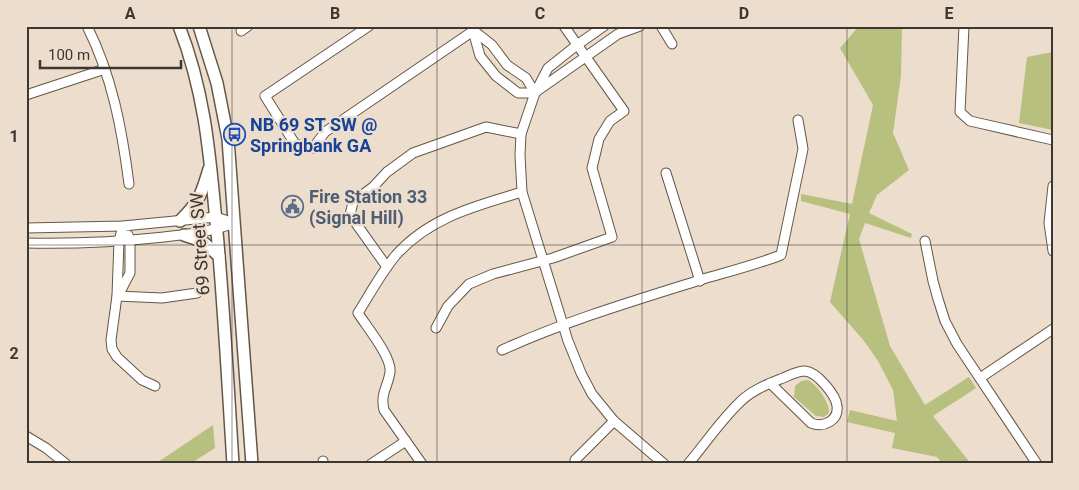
<svg xmlns="http://www.w3.org/2000/svg" width="1079" height="490" font-family="Roboto,sans-serif">
<style>
.green{fill:#b7c07e}
.lines{fill:none;stroke-linecap:round;stroke-linejoin:round}
.minor-casing{stroke:#645748;stroke-width:11}
.major-casing{stroke:#645748;stroke-width:14}
.minor{stroke:#fff;stroke-width:9}
.major{stroke:#fff;stroke-width:11}
.grid{fill:none;stroke:#3d3730;stroke-width:1;stroke-opacity:0.55}
.labels{text-anchor:middle;stroke-width:4.5;stroke-linejoin:round;paint-order:stroke}
.transit-label{font-size:18px;font-weight:bold;fill:#164399;stroke:#edddcc;text-anchor:start}
.service-label{font-size:18px;font-weight:bold;fill:#4e5e75;stroke:#edddcc;text-anchor:start}
.street-label{font-size:18px;fill:#3d3730;stroke:#edddcc}
.neatline{fill:none;stroke:#3d3730;stroke-width:2}
.grid-label{font-size:16px;text-anchor:middle;font-weight:bold;fill:#3d3730}
</style>
<rect width="100%" height="100%" fill="#edddcc"/>
<g class="green">
<polygon points="859,26 902,26 901,76 893,133 909,170 877,195 869,213 912,234 911,238 865,223 859,239 890,346 925,405 969,377 976,388 933,416 971,464 943,464 937,457 892,448 895,433 847,422 850,410 897,421 893,390 878,361 864,341 830,302 850,214 801,201 801,194 852,204 873,105 840,48"/>
<polygon points="1053,52 1053,130 1019,123 1027,57"/>
<path d="M808,380C817,385 830,403 829,413L824,417L816,416L794,397L795,386L801,381Z"/>
<polygon points="213,425 215,448 190,464 155,464"/>
</g>
<g class="lines">
<defs>
<g id="minor">
<path d="M87,26C112,76 122,129 129,184"/>
<polyline points="369,26 265,96 295,144 313,148 325,132 473,31"/>
<polyline points="604,26 577,45 548,68 535,93 521,134 520,155 522,192 568,341 581,373 592,394 614,421 664,464"/>
<polyline points="661,26 672,44"/>
<polyline points="964,26 960,112 970,121 1053,140"/>
<polyline points="473,30 492,45 507,65 526,78 535,93"/>
<polyline points="241,31 248,26"/>
<polyline points="473,31 480,56 496,76 518,93 535,93"/>
<polyline points="537,91 618,34 640,26"/>
<polyline points="26,95 105,69"/>
<polyline points="666,173 700,281"/>
<polyline points="1053,186 1049,223 1053,251"/>
<polyline points="123,226 119,241 117,296 111,340 112,349 117,357 142,380 155,386"/>
<polyline points="26,228 123,226 216,217 234,223"/>
<polyline points="925,241 933,281 938,299 945,321 957,344 1037,464"/>
<path d="M26,243C72,244 118,242 164,237C188,234 211,232 234,223"/>
<polyline points="387,267 350,215 353,202 373,187 387,172 413,153 486,127 521,134"/>
<polyline points="119,294 130,273 130,240 128,235"/>
<polyline points="117,296 162,298 197,293"/>
<polyline points="436,328 448,306 469,284 493,274 553,258 612,237 592,168 599,139 610,121 624,111 564,26"/>
<path d="M502,350C566,321 633,301 700,280C727,272 755,265 781,255L803,149L798,120"/>
<polyline points="980,378 1053,329"/>
<polyline points="26,436 46,448 66,464"/>
<polyline points="575,460 614,421"/>
<polyline points="323,461 323,464"/>
<polyline points="371,464 406,441"/>
<path d="M422,464L384,410C380,393 388,387 390,372C392,357 366,326 358,313C370,294 381,273 396,255C430,217 476,206 522,192"/>
<path d="M688,464C705,444 721,420 740,402C752,390 768,384 783,378C790,375 797,371 805,371C817,372 836,395 837,406C839,421 823,428 811,423L770,383"/>
</g>
<g id="major">
<path d="M179,26C206,95 210,159 217,232C224,309 228,386 233,464"/>
<polyline points="199,26 217,83 228,139 252,464"/>
<path d="M180,221C200,201 201,195 209,169"/>
<polyline points="184,235 202,241 219,256"/>
</g>
</defs>
<use href="#minor" class="minor-casing"/>
<use href="#major" class="major-casing"/>
<use href="#minor" class="minor"/>
<use href="#major" class="major"/>
</g>
<path class="grid" d="M232,26V464M437,26V464M642,26V464M847,26V464M26,245H1053"/>
<defs>
<symbol id="bus-ring" viewBox="-11 -11 22 22"><circle r="9.5" fill="#edddcc" stroke="#1a4fb4" stroke-width="1.5"/><path d="M-5-6H5V4H4V6H2V4H-2V6H-4V4H-5ZM-3.5-4V0h7V-4ZM-3.5 1.2v1.5H-2V1.2ZM2 1.2v1.5H3.5V1.2Z" fill="#1a4fb4"/></symbol>
<symbol id="civic-ring" viewBox="-11 -11 22 22"><circle r="9.5" fill="#edddcc" stroke="#5c6f8a" stroke-width="1.5"/><path d="M-.6-6.5H3V-4.5H.6V-3L4-1V1h2V6H-6V1h2V-1L-.6-3ZM-1.2 2.5V6h2.4V2.5Z" fill="#5c6f8a"/></symbol>
</defs>
<g fill-rule="evenodd">
<use href="#bus-ring" x="222" y="122" width="25" height="25"/>
<use href="#civic-ring" x="280" y="194" width="25" height="25"/>
</g>
<g class="labels">
<g class="transit-label">
<text x="250" y="131">NB 69 ST SW @<tspan x="250" dy="21">Springbank GA</tspan></text>
</g>
<g class="service-label">
<text x="309" y="203">Fire Station 33<tspan x="309" dy="21">(Signal Hill)</tspan></text>
</g>
<g class="street-label">
<text transform="translate(200 244) rotate(-94)" y="6">69 Street SW</text>
</g>
</g>
<rect width="1079" height="490" fill="none" stroke="#edddcc" stroke-width="55"/>
<path d="M40 60v8h141v-8" fill="none" stroke="#3d3730" stroke-width="2.5"/>
<text x="48" y="60" font-size="15" fill="#3d3730" stroke="#edddcc" stroke-width="4" paint-order="stroke">100 m</text>
<rect x="28" y="28" width="1024" height="434" class="neatline"/>
<g class="grid-label">
<text x="130" y="19">A</text>
<text x="335" y="19">B</text>
<text x="540" y="19">C</text>
<text x="744" y="19">D</text>
<text x="949" y="19">E</text>
<text x="14" y="142">1</text>
<text x="14" y="359">2</text>
</g>
</svg>
